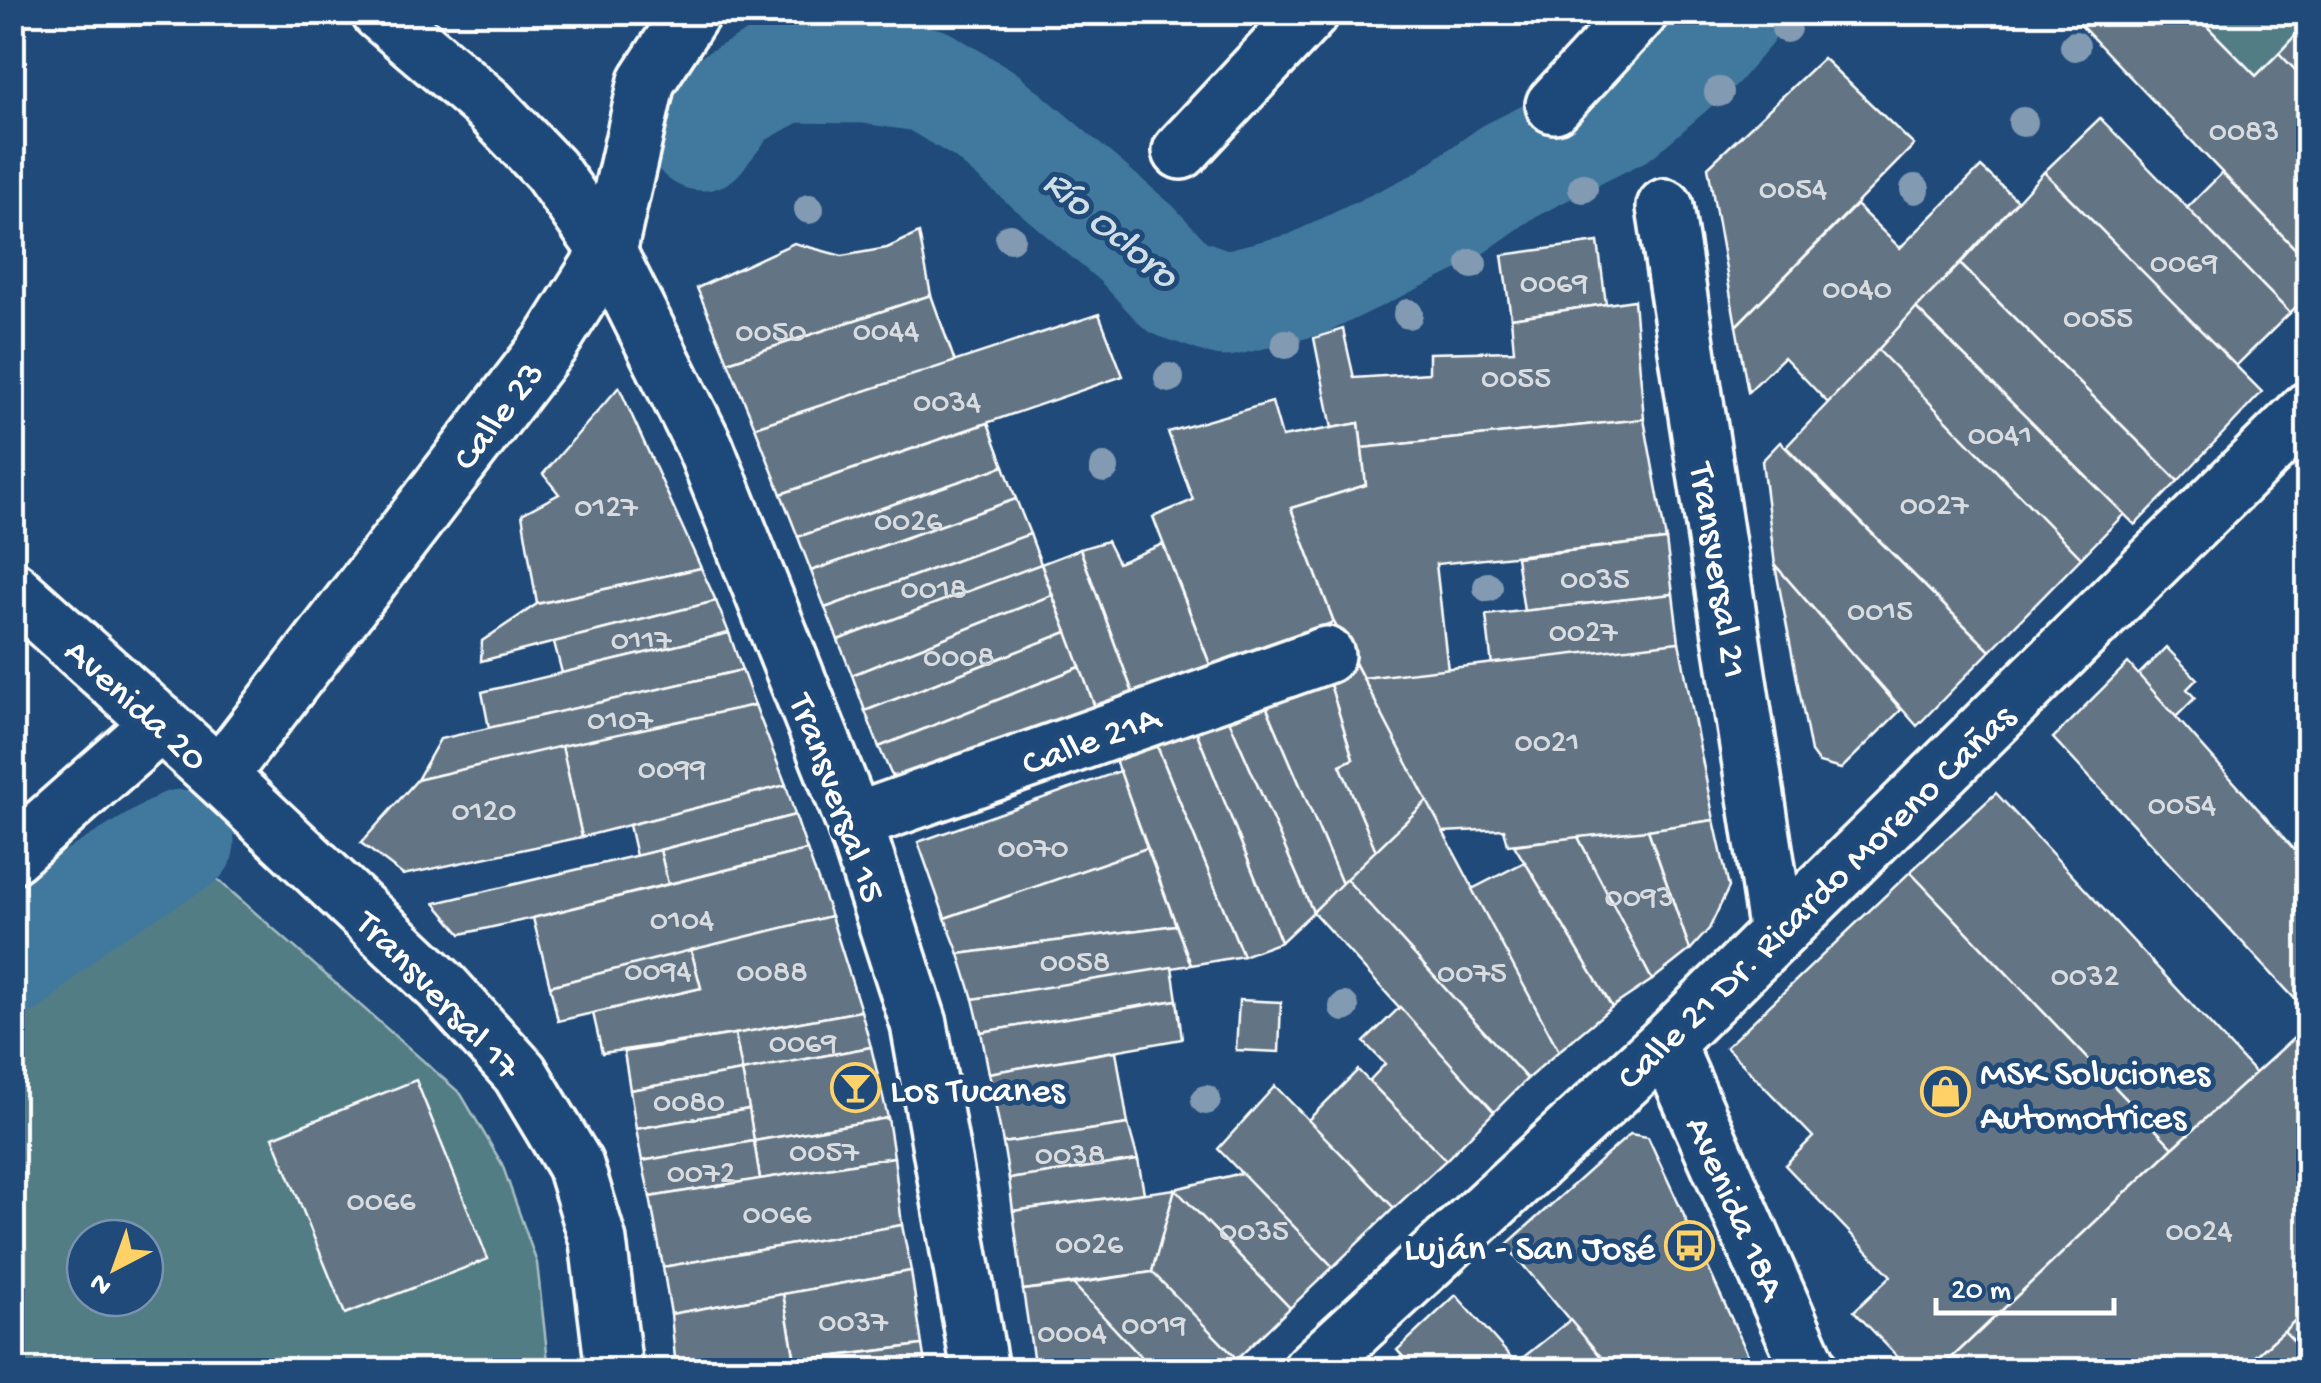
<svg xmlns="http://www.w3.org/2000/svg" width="2321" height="1383" font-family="'Gochi Hand',sans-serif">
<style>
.green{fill:#527d85;stroke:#a8bec2;stroke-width:2.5;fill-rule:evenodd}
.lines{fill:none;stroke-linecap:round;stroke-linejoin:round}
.river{stroke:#41799d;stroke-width:105}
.building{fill:#647584;stroke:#fff;stroke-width:2.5}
.minor-casing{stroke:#fff;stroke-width:62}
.minor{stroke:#1f4a7a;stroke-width:55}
.tree{fill:#839bb2}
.labels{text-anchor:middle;stroke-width:10;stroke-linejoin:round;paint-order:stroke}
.number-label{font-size:32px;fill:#d8dce0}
.street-label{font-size:38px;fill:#fff;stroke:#1f4a7a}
.poi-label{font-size:38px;fill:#fff;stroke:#1f4a7a;text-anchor:start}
.water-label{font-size:40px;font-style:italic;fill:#d0dee6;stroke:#1f4a7a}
</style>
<rect width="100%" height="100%" fill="#1f4a7a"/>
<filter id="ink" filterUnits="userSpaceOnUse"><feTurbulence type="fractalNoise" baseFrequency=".01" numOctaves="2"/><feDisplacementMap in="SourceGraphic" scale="20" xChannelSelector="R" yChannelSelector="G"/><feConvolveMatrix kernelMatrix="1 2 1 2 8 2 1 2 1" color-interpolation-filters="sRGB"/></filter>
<g filter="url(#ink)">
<g class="green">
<polygon points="2211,13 2308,13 2308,22 2256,76 2202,22"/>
<path d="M208,871L461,1094L502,1164L537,1263L549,1370H13V987L80,926ZM85,1238H145V1298H85Z"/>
</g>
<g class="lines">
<g class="river">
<polyline points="701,138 732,99 785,70 868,71 927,80 984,114 1137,244 1177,287 1225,304 1307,284 1441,219 1509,171 1621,115 1701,46 1730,12"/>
<polyline points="12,964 78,904 182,842"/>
</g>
</g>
<g class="building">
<polygon points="2068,12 2193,12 2256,76 2279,53 2308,83 2308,262"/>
<polygon points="2308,22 2308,83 2279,53"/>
<polygon points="1823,58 1914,145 1736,326 1708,167"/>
<polygon points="2100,118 2290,313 2235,367 2044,172"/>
<polygon points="1981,167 2018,201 1828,403 1784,357 1748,392 1736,326 1856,205 1900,248"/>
<polygon points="2044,172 2262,392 2178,481 1960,264"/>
<polygon points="2222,173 2308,262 2308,295 2290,313 2187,208"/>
<polygon points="919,233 931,295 728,362 697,288 794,243 842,256 887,248"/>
<polygon points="1598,242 1606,304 1511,318 1502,255"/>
<polygon points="1960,264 2178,481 2135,525 1916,308"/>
<polygon points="931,295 955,362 755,427 728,362"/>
<polygon points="1634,300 1644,419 1362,448 1359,423 1332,428 1314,338 1343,329 1354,378 1429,373 1429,353 1514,351 1511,318"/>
<polygon points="1916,308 2124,514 2081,558 1878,350"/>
<polygon points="1099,314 1123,376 781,494 755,427"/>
<polygon points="1878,350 2081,558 1990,651 1786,447"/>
<polygon points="619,387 701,568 537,604 522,514 559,494 543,474"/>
<polygon points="1272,402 1282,437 1359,423 1366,485 1291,508 1334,622 1211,667 1153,517 1193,500 1168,432"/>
<polygon points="1644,419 1666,540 1436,564 1448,670 1363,678 1334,622 1291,508 1366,485 1362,448"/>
<polygon points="988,423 1004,466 798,537 781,494"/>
<polygon points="1780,442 1990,651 1917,726 1775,565 1762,461"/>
<polygon points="1004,466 1016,499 811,571 798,537"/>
<polygon points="1016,499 1030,534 825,608 811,571"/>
<polygon points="1030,534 1041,564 838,640 825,608"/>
<polygon points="1666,540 1673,594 1524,611 1516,557"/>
<polygon points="1107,541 1118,563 1163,544 1211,667 1134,696 1080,549"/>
<polygon points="1080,549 1134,696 1096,710 1041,564"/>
<polygon points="1041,564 1052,595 852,675 838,640"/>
<polygon points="1775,565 1901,710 1841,769 1819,763 1811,752"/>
<polygon points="701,568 716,601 481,661 482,641 537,604"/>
<polygon points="1673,594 1679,642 1492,666 1486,615"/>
<polygon points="1052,595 1067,632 865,711 852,675"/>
<polygon points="716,601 729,633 562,673 554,642"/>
<polygon points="1067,632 1080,667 879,747 865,711"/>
<polygon points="729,633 742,670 489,728 482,692"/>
<polygon points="1679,642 1714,820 1648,830 1508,845 1504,829 1442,832 1363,678"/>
<polygon points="2166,647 2197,679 2187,689 2195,698 2176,717 2138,675"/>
<polygon points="2128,663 2308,865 2308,1013 2053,738"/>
<polygon points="1356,665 1427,801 1376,851 1340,765 1353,759 1328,678"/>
<polygon points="1080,667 1096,710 905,784 891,774 879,747"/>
<polygon points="742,670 755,705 417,780 440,739"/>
<polygon points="1328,678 1353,759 1340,765 1376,851 1342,884 1264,701"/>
<polygon points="1264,701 1342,884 1313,912 1228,718"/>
<polygon points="755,705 786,785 582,837 562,746"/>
<polygon points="1228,718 1313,912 1281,942 1196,731"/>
<polygon points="1196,731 1281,942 1243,956 1157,746"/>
<polygon points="562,746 582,837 403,875 361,843 417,780"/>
<polygon points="1157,746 1243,956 1191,965 1115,760"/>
<polygon points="1120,771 1147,848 945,918 918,842"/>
<polygon points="786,785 795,815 636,856 629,825"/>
<polygon points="1996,793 2256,1074 2173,1148 1910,872"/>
<polygon points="1427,801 1559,1051 1527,1079 1346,879"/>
<polygon points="795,815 807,850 668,884 660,850"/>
<polygon points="1714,820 1729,887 1709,929 1690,950 1648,830"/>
<polygon points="1648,830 1690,950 1652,980 1578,837"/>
<polygon points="1578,837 1652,980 1612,1007 1514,845"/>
<polygon points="1147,848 1176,925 959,954 945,918"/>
<polygon points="660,850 668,884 533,918 461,934 435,903"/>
<polygon points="807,850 831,916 550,986 533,918"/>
<polygon points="1525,862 1612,1007 1559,1051 1472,889"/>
<polygon points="1910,872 2173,1148 1939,1370 1910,1370 1854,1311 1891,1276 1785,1165 1813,1137 1726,1047"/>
<polygon points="1346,879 1527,1079 1494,1112 1313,912"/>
<polygon points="831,916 861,1011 735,1034 602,1053 593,1013 701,988 691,950"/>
<polygon points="1176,925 1191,965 973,999 959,954"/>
<polygon points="691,950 701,988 558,1021 550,986"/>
<polygon points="1172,967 1177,1000 981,1032 973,999"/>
<polygon points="1177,1000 1182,1039 989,1073 981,1032"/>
<polygon points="1239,1000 1281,1002 1279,1052 1236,1050"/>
<polygon points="1400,1007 1494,1112 1446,1160 1369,1081 1385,1064 1364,1042"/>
<polygon points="861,1011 871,1047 742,1071 735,1034"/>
<polygon points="2308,1025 2308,1308 2284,1331 2240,1370 1939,1370 2173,1148"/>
<polygon points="735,1034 742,1071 630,1090 624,1052"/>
<polygon points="871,1047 888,1118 754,1141 742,1071"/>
<polygon points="1116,1051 1128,1124 1003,1143 989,1073"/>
<polygon points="1358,1070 1446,1160 1394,1208 1308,1120"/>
<polygon points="742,1071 749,1109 636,1129 630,1090"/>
<polygon points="416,1080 488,1259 345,1314 273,1137"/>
<polygon points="1275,1086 1394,1208 1333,1267 1218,1149"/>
<polygon points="749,1109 754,1141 642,1161 636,1129"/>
<polygon points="888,1118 894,1157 760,1179 754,1141"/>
<polygon points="1128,1124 1138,1160 1009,1179 1003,1143"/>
<polygon points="1630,1134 1648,1137 1755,1370 1612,1370 1506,1245"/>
<polygon points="754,1141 760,1179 650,1197 642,1161"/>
<polygon points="894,1157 902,1225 663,1267 650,1197"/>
<polygon points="1138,1160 1144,1193 1013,1211 1009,1179"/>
<polygon points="1242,1173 1333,1267 1290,1308 1175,1189"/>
<polygon points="1175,1189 1152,1272 1023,1290 1013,1211"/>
<polygon points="1175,1189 1290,1308 1237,1359 1152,1272"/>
<polygon points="902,1225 911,1271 671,1314 663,1267"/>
<polygon points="911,1271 922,1345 795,1361 783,1294"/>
<polygon points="1152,1272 1237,1359 1225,1370 1153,1370 1073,1284"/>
<polygon points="1073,1284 1153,1370 1035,1370 1023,1290"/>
<polygon points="783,1294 795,1361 730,1370 676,1370 671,1314"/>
<polygon points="1456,1295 1516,1363 1523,1370 1415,1370 1397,1350"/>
<polygon points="2308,1308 2308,1356 2284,1331"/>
<polygon points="1570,1320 1612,1370 1523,1370 1516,1363"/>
<polygon points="2284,1331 2308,1356 2308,1370 2240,1370"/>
<polygon points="922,1345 926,1370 771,1370 770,1365"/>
</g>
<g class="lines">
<defs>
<g id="minor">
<polyline points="379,12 487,104 550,170 608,252 705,447 854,822 919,1024 980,1370"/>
<polyline points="1554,105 1640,12"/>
<polyline points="1181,151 1311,12"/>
<polyline points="1665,207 1777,933"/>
<polyline points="12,589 219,776 441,986 520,1073 575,1165 598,1241 614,1370"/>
<polyline points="219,776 550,344 608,252 647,81 692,12"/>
<polyline points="854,822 1326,655"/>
<polyline points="12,855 161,723"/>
<polyline points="1666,1043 1810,1370"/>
<polyline points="1311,1370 1666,1043 2308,410"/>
</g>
</defs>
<use href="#minor" class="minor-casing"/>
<use href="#minor" class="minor"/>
</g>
<g class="tree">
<circle cx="1786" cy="28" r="15"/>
<circle cx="2075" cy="46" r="15"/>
<circle cx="1719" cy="92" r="15"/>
<circle cx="2023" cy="122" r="15"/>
<circle cx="1583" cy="188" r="15"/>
<circle cx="1915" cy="189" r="15"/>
<circle cx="809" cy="209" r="15"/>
<circle cx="1010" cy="238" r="15"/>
<circle cx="1472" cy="264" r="15"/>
<circle cx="1408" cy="314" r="15"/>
<circle cx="1286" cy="344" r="15"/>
<circle cx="1169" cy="378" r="15"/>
<circle cx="1104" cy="468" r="15"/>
<circle cx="1488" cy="587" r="15"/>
<circle cx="1344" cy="1007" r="15"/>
<circle cx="1206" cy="1100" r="15"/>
</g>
</g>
<defs>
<symbol id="bar-ring" viewBox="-11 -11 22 22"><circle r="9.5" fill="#1f4a7a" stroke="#ffd166" stroke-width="1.5"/><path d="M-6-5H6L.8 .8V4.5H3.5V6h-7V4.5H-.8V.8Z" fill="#ffd166"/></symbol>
<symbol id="shop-ring" viewBox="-11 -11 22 22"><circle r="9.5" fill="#1f4a7a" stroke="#ffd166" stroke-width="1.5"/><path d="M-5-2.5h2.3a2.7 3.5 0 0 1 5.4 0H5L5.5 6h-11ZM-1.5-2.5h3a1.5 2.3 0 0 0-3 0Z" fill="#ffd166"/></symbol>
<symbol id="bus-ring" viewBox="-11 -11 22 22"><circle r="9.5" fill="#1f4a7a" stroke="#ffd166" stroke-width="1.5"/><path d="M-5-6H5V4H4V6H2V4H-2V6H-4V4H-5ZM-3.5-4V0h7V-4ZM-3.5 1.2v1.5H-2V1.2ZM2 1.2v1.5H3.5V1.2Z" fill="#ffd166"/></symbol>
</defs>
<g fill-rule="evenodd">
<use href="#bar-ring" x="828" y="1060" width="55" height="55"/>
<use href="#shop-ring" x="1918" y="1064" width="55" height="55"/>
<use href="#bus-ring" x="1662" y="1218" width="55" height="55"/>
</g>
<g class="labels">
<g class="number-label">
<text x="2244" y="139">0083</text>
<text x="1793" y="197">0054</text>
<text x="2184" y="271">0069</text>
<text x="1554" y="291">0069</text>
<text x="1857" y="297">0040</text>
<text x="2098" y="326">0055</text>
<text x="886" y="339">0044</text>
<text x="771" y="340">0050</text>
<text x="1516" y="386">0055</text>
<text x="947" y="410">0034</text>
<text x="2000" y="443">0041</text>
<text x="1934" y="513">0027</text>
<text x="606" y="515">0127</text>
<text x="908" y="529">0026</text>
<text x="1595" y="587">0035</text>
<text x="934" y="597">0018</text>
<text x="1880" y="619">0015</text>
<text x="1583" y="640">0027</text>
<text x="641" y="648">0117</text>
<text x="959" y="665">0008</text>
<text x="620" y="728">0107</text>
<text x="1547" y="750">0021</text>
<text x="672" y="777">0099</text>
<text x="2182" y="813">0054</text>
<text x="484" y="819">0120</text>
<text x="1033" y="856">0070</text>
<text x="1639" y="905">0093</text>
<text x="682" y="928">0104</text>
<text x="1075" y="970">0058</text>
<text x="658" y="979">0094</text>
<text x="772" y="980">0088</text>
<text x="1472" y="981">0075</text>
<text x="2085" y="984">0032</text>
<text x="803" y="1051">0069</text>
<text x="689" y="1110">0080</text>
<text x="824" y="1160">0057</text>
<text x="1070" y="1163">0038</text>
<text x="701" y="1181">0072</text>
<text x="381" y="1209">0066</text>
<text x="777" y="1222">0066</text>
<text x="1254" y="1239">0035</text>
<text x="2199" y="1239">0024</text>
<text x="1089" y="1252">0026</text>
<text x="853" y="1330">0037</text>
<text x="1154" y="1333">0019</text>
<text x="1072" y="1341">0004</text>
</g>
<g class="street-label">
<text transform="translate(496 414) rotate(-53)" y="13">Calle 23</text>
<text transform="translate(1721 570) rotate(81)" y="13">Transversal 21</text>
<text transform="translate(138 703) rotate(42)" y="13">Avenida 20</text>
<text transform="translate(1090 738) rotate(-20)" y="13">Calle 21A</text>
<text transform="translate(840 797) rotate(70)" y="13">Transversal 15</text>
<text transform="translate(1814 895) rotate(-44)" y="13">Calle 21 Dr. Ricardo Moreno Cañas</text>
<text transform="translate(440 993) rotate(46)" y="13">Transversal 17</text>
<text transform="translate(1738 1207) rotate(66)" y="13">Avenida 18A</text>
</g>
<g class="poi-label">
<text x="1980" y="1083">MSK Soluciones<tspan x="1980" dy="44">Automotrices</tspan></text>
<text x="890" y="1100">Los Tucanes</text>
<text x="1655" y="1258" text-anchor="end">Luján - San José</text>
</g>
<g class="water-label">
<text transform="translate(1113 226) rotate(40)" y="14">Río Ocloro</text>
</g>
</g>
<rect width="2321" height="1383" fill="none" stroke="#1f4a7a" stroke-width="50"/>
<rect x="25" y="25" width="2271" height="1333" fill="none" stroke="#fff" stroke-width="4" filter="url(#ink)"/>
<g transform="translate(115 1268) rotate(221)"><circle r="48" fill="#1f4a7a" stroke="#7992af" stroke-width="2.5"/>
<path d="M0-8L18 38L0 25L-18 38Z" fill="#ffd166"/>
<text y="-15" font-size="28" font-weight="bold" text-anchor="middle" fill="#ffffff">N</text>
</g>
<path d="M1936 1298v15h178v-15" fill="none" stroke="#ffffff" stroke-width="5"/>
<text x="1951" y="1298" font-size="30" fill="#ffffff" stroke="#1f4a7a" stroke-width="8" paint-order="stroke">20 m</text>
</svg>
